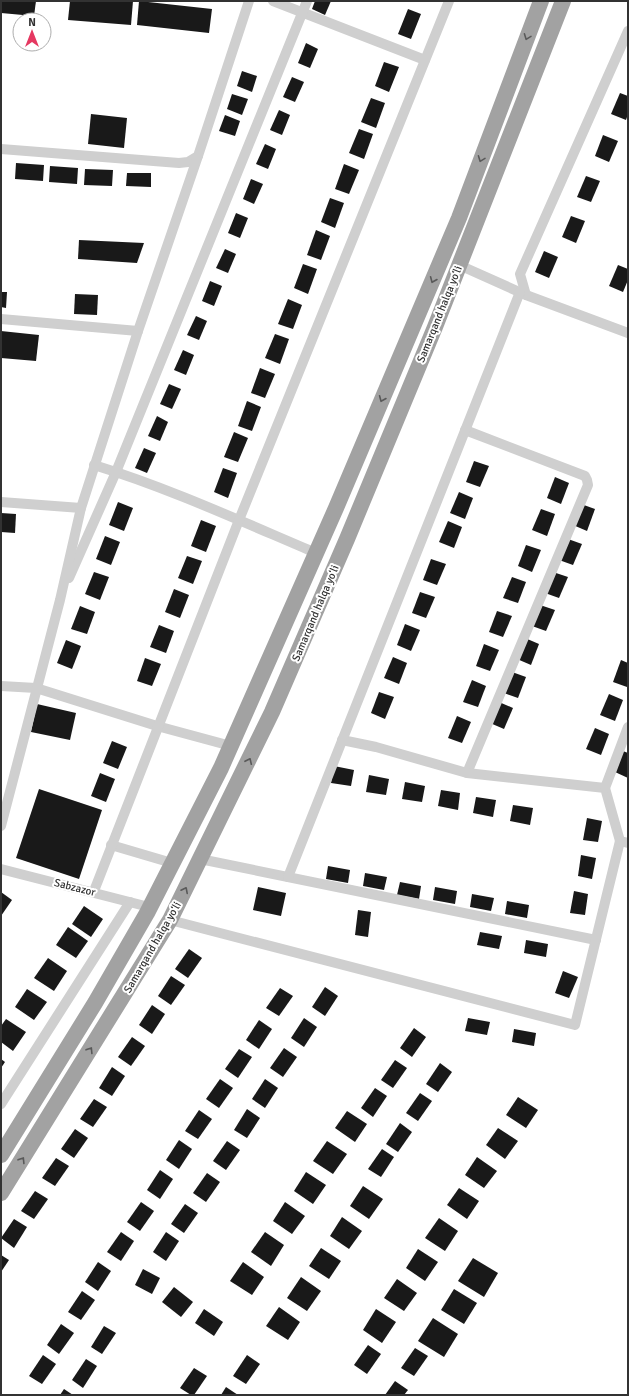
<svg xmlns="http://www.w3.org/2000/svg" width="629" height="1396" font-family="Signika,sans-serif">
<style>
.building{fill:#191919}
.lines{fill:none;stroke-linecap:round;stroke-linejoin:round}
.minor{stroke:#cfcfcf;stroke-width:10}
.trunk{stroke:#a2a2a2;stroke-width:16}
.oneway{stroke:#595959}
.labels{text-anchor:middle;stroke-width:4;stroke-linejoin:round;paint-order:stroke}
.street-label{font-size:11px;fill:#323232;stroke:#fff}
</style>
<rect width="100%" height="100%" fill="#fff"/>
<g class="building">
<polygon points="1,1 36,1 34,16 1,13"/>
<polygon points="70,1 133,1 131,25 68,20"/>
<polygon points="139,1 212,9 209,33 137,25"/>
<polygon points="315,1 331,1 325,15 312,9"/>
<polygon points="408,9 421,14 411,39 398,34"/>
<polygon points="306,43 318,49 310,68 298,63"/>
<polygon points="384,62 399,67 389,92 375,86"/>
<polygon points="242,71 257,76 252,92 237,86"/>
<polygon points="292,77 304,82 295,102 283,97"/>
<polygon points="620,93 628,96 628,114 626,120 611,114"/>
<polygon points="232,94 248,99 242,115 227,109"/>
<polygon points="371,98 385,103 376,128 361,122"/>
<polygon points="279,110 290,115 282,135 270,130"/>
<polygon points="91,114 127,118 124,148 88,144"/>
<polygon points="225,115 240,121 235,136 219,131"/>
<polygon points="359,129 373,134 364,159 349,153"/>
<polygon points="603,135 618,141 609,162 595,156"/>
<polygon points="265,144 276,149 268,169 256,164"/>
<polygon points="16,163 44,165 43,181 15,179"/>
<polygon points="344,164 359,170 349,194 335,189"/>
<polygon points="50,166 78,168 77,184 49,182"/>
<polygon points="85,169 113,170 112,186 84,185"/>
<polygon points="127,173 151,173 151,187 126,186"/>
<polygon points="586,176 600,181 591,202 577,197"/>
<polygon points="251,179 263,184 254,204 243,199"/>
<polygon points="330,198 344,203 335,228 321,222"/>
<polygon points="236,213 248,218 240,238 228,233"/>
<polygon points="571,216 585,221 576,243 562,237"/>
<polygon points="316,230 330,236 321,260 307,255"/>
<polygon points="79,240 144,243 137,263 78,259"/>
<polygon points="225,249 236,254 228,273 216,268"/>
<polygon points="544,251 558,257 549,278 535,272"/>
<polygon points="303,264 317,269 308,294 294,288"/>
<polygon points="618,265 628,269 628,280 623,292 609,286"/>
<polygon points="210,281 222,286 214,306 202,301"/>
<polygon points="1,292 7,292 6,308 1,307"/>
<polygon points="75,294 98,295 97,315 74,314"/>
<polygon points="288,299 302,305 293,329 278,324"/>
<polygon points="196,316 207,321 199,340 187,335"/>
<polygon points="1,331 39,335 36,361 1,358"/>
<polygon points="275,334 289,339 280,364 265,358"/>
<polygon points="183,350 194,355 186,375 174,370"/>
<polygon points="260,368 275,374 265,398 251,393"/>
<polygon points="169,384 181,389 172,409 160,404"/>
<polygon points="247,401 261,407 252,431 238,426"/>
<polygon points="157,416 168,422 160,441 148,436"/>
<polygon points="234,432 248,438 238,462 224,457"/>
<polygon points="144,448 156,453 147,473 135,468"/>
<polygon points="474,461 489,466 480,487 466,482"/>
<polygon points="223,468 237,473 228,498 214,492"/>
<polygon points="555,477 569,483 561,504 547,498"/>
<polygon points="459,492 473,498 465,519 450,513"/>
<polygon points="118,502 133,508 124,531 109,525"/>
<polygon points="581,504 595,509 587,531 573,525"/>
<polygon points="541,509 555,514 547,536 532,530"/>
<polygon points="1,513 16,514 15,533 1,532"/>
<polygon points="201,520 216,526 206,552 191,546"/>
<polygon points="448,521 462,527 454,548 439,542"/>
<polygon points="105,536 120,542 111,565 96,559"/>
<polygon points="568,539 582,544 573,565 559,560"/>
<polygon points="526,545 541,550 532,572 518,566"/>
<polygon points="187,556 202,561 193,584 178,578"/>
<polygon points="431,559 446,564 437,585 423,580"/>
<polygon points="94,572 109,577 100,600 85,594"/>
<polygon points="553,572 568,577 559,598 545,593"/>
<polygon points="512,577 526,582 518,603 503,598"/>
<polygon points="174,589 189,595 180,618 165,612"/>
<polygon points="420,592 435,597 426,618 412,613"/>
<polygon points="540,605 555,610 546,631 532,626"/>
<polygon points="80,606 95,612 87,634 71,629"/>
<polygon points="497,611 512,616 503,637 489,632"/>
<polygon points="405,624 420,630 411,651 397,645"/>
<polygon points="159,625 174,631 166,653 150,647"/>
<polygon points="525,638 539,644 531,665 517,659"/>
<polygon points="66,640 81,646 72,669 57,663"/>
<polygon points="484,644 499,650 490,671 476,666"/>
<polygon points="393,657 407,663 399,684 384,678"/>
<polygon points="145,658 161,664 152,686 137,681"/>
<polygon points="621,660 628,663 627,687 613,682"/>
<polygon points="512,672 526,677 518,698 504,693"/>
<polygon points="472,680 486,686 478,707 463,702"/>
<polygon points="379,692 394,697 385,719 371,713"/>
<polygon points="609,694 623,700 615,721 600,715"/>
<polygon points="499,702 513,708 504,729 490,723"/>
<polygon points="37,704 76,713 70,740 31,732"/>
<polygon points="457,716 471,722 462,743 448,738"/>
<polygon points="595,728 609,734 601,755 586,749"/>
<polygon points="112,741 127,747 118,769 103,763"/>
<polygon points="623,751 628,753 628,778 615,772"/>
<polygon points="334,766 354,770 351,786 331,783"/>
<polygon points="100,773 115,779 106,802 91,796"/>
<polygon points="369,775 389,779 386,795 366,792"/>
<polygon points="405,782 425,786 422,802 402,799"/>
<polygon points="39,789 102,810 79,879 16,858"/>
<polygon points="441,790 460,793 458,810 438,806"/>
<polygon points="476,797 496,800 493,817 473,813"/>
<polygon points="513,805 533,808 530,825 510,821"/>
<polygon points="587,818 602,821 598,842 583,840"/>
<polygon points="581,855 596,858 592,879 578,876"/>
<polygon points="328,866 350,870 348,883 326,879"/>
<polygon points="365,873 387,877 384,890 363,886"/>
<polygon points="400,882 421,886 419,899 397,895"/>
<polygon points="258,887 286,893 281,916 253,910"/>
<polygon points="435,887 457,891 455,904 433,900"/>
<polygon points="574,891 588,894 585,915 570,913"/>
<polygon points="1,892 12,900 1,916"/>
<polygon points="472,894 494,898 491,911 470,907"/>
<polygon points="507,901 529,905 527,918 505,914"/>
<polygon points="84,906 103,919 91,937 72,924"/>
<polygon points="358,910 371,912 368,937 355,935"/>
<polygon points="68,927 88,941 76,958 56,945"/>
<polygon points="480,932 502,936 499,949 477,945"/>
<polygon points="526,940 548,944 546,957 524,953"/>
<polygon points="189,949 202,958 188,978 175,969"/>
<polygon points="48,958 67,971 54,991 34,978"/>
<polygon points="563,971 578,977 569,998 555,993"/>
<polygon points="171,976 185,985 171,1005 158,996"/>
<polygon points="325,987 338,996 325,1016 312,1007"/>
<polygon points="280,988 293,996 279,1016 266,1008"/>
<polygon points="27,989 47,1002 34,1020 15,1007"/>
<polygon points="152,1005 165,1014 152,1034 139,1025"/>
<polygon points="304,1018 317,1027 304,1047 291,1038"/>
<polygon points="468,1018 490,1022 487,1035 465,1031"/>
<polygon points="6,1019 26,1032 13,1051 1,1042 1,1026"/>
<polygon points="259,1020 272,1029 259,1049 246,1040"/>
<polygon points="414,1028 426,1037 412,1057 400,1048"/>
<polygon points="514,1029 536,1033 534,1046 512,1042"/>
<polygon points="132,1037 145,1046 131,1066 118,1057"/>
<polygon points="284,1048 297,1057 283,1077 270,1068"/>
<polygon points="239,1049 252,1057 238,1078 225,1069"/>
<polygon points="1,1059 5,1062 1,1068"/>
<polygon points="395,1060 407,1068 393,1088 381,1080"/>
<polygon points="440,1063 452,1072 438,1092 426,1084"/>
<polygon points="112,1067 125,1076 112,1096 99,1088"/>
<polygon points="220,1079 233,1088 219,1108 206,1099"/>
<polygon points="265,1079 278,1088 265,1108 252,1099"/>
<polygon points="375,1088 387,1096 373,1117 361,1108"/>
<polygon points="420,1093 432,1101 418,1121 406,1113"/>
<polygon points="518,1097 538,1110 526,1128 506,1115"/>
<polygon points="94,1099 107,1107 93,1127 80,1119"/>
<polygon points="247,1109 260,1118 247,1138 234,1130"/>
<polygon points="199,1110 212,1119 198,1139 185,1131"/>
<polygon points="347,1111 367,1124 355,1142 335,1128"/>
<polygon points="400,1123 412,1132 398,1152 386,1144"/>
<polygon points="498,1128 518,1141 505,1159 486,1145"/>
<polygon points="75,1129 88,1138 74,1158 61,1149"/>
<polygon points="179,1140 192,1149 179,1169 166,1160"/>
<polygon points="227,1141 240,1150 226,1170 213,1161"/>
<polygon points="327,1141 347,1154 333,1174 313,1161"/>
<polygon points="382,1149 394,1157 381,1177 368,1169"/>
<polygon points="477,1157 497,1171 484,1188 465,1175"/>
<polygon points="56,1158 69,1166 55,1186 42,1178"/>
<polygon points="160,1170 173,1179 160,1199 147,1190"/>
<polygon points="306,1172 326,1185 313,1204 294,1191"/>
<polygon points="207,1173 220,1182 206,1202 193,1193"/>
<polygon points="363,1186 383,1199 369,1219 350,1206"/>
<polygon points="459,1188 479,1201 467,1219 447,1205"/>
<polygon points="35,1191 48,1199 34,1219 21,1211"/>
<polygon points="141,1202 154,1211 140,1231 127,1222"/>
<polygon points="285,1202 305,1216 292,1234 273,1221"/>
<polygon points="185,1204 198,1213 184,1233 171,1224"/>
<polygon points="342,1217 362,1231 349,1249 330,1236"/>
<polygon points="439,1218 458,1231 445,1251 425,1238"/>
<polygon points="14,1219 27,1227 14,1248 1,1238"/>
<polygon points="121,1232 134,1241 121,1261 107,1252"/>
<polygon points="166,1232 179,1241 166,1261 153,1252"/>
<polygon points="265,1232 284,1245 271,1266 251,1252"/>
<polygon points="321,1248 341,1261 329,1279 309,1266"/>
<polygon points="418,1249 438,1262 425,1281 406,1268"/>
<polygon points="1,1255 9,1260 1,1272"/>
<polygon points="473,1258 498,1273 484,1297 458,1281"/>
<polygon points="98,1262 111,1271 98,1291 85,1282"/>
<polygon points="243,1262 264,1277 252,1295 230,1281"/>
<polygon points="143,1269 160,1278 152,1294 135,1285"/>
<polygon points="301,1277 321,1291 307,1311 287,1298"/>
<polygon points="397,1279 417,1293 404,1311 384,1298"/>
<polygon points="174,1287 193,1302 181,1317 162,1302"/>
<polygon points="454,1289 477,1303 464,1324 441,1310"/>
<polygon points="82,1291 95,1300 81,1320 68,1312"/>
<polygon points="279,1307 300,1322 288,1340 266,1326"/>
<polygon points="204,1309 223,1322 214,1336 195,1323"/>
<polygon points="376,1309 396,1322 382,1343 363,1330"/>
<polygon points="433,1318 458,1334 444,1357 418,1341"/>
<polygon points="61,1324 74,1333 59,1354 47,1345"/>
<polygon points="104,1326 116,1333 102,1354 91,1347"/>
<polygon points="368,1345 381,1354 367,1374 354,1365"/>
<polygon points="415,1348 428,1356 414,1376 401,1368"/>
<polygon points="43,1355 56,1364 42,1384 29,1376"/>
<polygon points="247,1355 260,1364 246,1384 233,1376"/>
<polygon points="86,1359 97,1366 83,1388 72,1380"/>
<polygon points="194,1368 207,1376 194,1395 191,1395 180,1388"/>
<polygon points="395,1381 408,1390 404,1395 385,1395"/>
<polygon points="226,1387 238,1395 221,1395"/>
<polygon points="64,1389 73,1395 60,1395"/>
</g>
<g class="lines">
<g class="minor">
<polyline points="273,1 425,60"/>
<polyline points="1,149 179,163 188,162 198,156 249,1"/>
<polyline points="459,265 526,295 628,333"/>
<polyline points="526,295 520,274 628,31"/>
<polyline points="1,319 138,331"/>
<polyline points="465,430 585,476 587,480 588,485 467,773"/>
<path d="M94,465C169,488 245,523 316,553"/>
<polyline points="1,502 81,508"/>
<polyline points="69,578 116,472 307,1"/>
<polyline points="1,686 36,688 157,726 231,746"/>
<polyline points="342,740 376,747 467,773 605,788 620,841"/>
<polyline points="605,788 628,727"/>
<polyline points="1,826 60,600 81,508 138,331 198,156"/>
<polyline points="111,845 172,863"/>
<polyline points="200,859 596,940"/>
<polyline points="1,869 149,907"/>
<polyline points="288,877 520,292"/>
<polyline points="94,891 239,520 449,1"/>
<polyline points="170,920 575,1025 620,841 628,843"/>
<polyline points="1,1104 130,902"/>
</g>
<g class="trunk">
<polyline points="1,1155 95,1003 147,913 221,768 336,508 459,218 541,1"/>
<polyline points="1,1193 170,920 272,712 347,539 435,327 563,1"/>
</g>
</g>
<defs><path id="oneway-chevron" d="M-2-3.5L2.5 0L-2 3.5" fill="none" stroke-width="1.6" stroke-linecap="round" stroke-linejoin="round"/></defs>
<g class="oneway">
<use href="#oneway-chevron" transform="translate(527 37) rotate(111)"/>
<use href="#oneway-chevron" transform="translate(481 159) rotate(111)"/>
<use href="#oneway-chevron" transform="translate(433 280) rotate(113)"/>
<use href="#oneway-chevron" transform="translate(382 399) rotate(113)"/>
<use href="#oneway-chevron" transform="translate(249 761) rotate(-65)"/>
<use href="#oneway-chevron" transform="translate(185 890) rotate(-63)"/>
<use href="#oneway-chevron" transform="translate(90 1050) rotate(-58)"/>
<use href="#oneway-chevron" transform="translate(22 1160) rotate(-58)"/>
</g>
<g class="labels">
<g class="street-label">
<text transform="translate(439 314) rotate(-68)" y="4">Samarqand halqa yoʻli</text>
<text transform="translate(315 613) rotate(-67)" y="4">Samarqand halqa yoʻli</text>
<text transform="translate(75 887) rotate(14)" y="4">Sabzazor</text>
<text transform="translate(152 947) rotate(-60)" y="4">Samarqand halqa yoʻli</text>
</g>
</g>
<rect width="629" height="1396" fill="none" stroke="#323232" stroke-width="4"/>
<g transform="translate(32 32)"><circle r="19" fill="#ffffff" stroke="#adadad"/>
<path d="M0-3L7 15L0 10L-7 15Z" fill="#e53861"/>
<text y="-6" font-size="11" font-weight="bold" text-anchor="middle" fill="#323232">N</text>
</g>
</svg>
